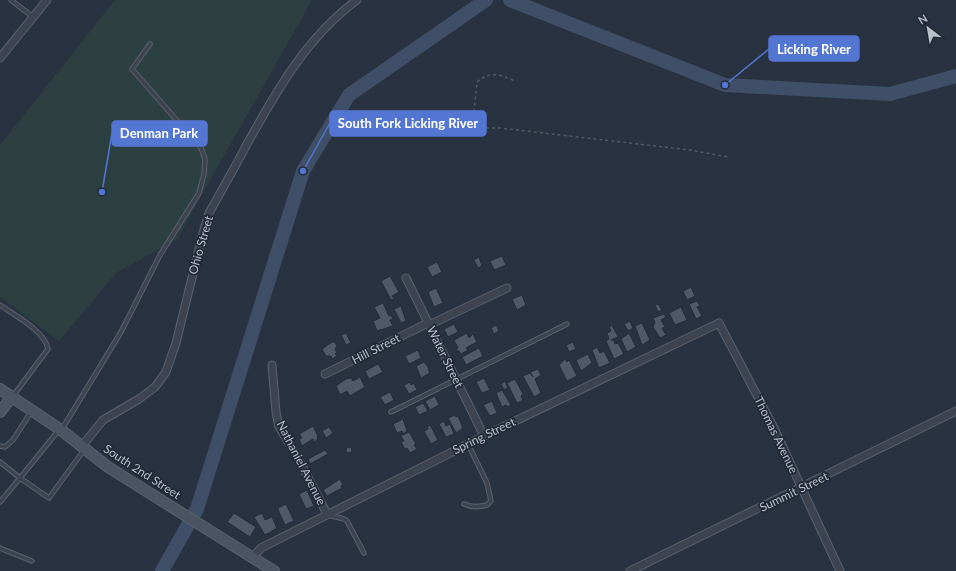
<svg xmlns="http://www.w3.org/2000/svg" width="956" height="571" font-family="Lato,sans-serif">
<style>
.green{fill:#2c4042}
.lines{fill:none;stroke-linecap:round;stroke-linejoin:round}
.river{stroke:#404f68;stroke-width:14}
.building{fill:#505969;stroke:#242b38}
.lane-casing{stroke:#5b626e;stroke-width:5.5}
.street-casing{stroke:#5b626e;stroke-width:9}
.secondary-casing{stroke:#5b626e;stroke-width:12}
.path{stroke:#4b5d60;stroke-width:1.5;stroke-dasharray:3 3;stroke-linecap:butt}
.lane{stroke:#3d4450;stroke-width:3.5}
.street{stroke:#3d4450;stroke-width:7}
.secondary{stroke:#4c5363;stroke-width:10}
.labels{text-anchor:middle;stroke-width:3.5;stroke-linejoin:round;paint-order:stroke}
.street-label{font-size:12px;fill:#bac0ca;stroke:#222936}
.leader{fill:none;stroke:#5476d3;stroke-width:1.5}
.callout-dot{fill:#5476d3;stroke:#222936;stroke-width:1.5}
.callout{fill:#5476d3;stroke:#5476d3;stroke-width:1.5}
.callout-label{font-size:13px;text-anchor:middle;font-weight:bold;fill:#fff}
</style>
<rect width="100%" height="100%" fill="#293240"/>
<polygon class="green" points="115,0 312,0 177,239 116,273 59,341 0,297 0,145"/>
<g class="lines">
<g class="river">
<polyline points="510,0 725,85 890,94 956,76"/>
<polyline points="162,571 197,509 303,171 349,95 486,0"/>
</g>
</g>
<g class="building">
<polygon points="502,256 506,265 494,270 490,261"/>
<polygon points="479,257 482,266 478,268 474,260"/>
<polygon points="437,262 442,272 432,277 427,267"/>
<polygon points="390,276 399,292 392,296 394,299 391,300 381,281"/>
<polygon points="691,287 695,296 687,300 683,291"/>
<polygon points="436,288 443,303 434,307 428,292"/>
<polygon points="522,295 526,305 517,310 512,299"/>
<polygon points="697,301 700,306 697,307 702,316 696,319 689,304"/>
<polygon points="383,303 389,316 391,315 393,319 390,320 393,326 377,331 373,321 380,318 374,307"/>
<polygon points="658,304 662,310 658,312 655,305"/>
<polygon points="401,306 406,321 401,323 394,309"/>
<polygon points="681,307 687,320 675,325 669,313"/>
<polygon points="664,314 666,317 661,320 665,327 662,328 666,335 660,338 653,327 655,322 653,318"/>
<polygon points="630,321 633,328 628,331 624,324"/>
<polygon points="642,323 650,340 642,345 635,326"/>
<polygon points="454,324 458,332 448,337 444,329"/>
<polygon points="496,325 499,331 494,334 491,328"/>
<polygon points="612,325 618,337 611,340 614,340 615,344 618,343 624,354 614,359 606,341 609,339 607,333 611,331 609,327"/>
<polygon points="346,333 351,343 346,345 341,335"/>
<polygon points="467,333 469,338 473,334 477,342 466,348 468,350 461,354 459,351 457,351 456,349 458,348 454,340"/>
<polygon points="629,333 636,347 627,352 621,339"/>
<polygon points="332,342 335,342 337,346 335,349 337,353 335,354 337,356 332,359 331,356 326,356 322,349"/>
<polygon points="573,342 576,349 569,352 566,345"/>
<polygon points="597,347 600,353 604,351 610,363 599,368 592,350"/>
<polygon points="479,348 483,356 466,365 462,357"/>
<polygon points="418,350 421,358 409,364 405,356"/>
<polygon points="588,354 592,363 581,371 576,360"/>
<polygon points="565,359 567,362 569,360 577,376 567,381 559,365"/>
<polygon points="424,362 429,368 428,369 430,373 421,378 416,366"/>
<polygon points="378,364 383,372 369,379 365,371"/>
<polygon points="538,369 541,375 535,379 541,393 534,397 523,376 530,373 533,377 530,372"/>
<polygon points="360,377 365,387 350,396 347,391 340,395 336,386 346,379 351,378 353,381"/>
<polygon points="484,378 490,390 482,393 476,382"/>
<polygon points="515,379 523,394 521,396 523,400 517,403 507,383"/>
<polygon points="505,381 508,388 504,390 501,384"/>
<polygon points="410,382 411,385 414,383 417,390 409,394 404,385"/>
<polygon points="502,390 511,405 507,407 506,405 502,407 496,393"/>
<polygon points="390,392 394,400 385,405 380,397"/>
<polygon points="435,396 439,405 430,410 425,401"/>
<polygon points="492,401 497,413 490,416 483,405"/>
<polygon points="423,403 428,411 419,415 415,407"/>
<polygon points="455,415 456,417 458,416 463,428 456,433 448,418"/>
<polygon points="403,419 407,431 403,434 402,431 397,433 393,424"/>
<polygon points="444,421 446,426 450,424 454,434 446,437 439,424"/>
<polygon points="430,425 438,440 431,444 424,431 428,429 427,427"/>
<polygon points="313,426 318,436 317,437 318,439 314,442 313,439 302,446 299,439 302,438 299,434"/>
<polygon points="329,427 333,433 326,438 322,431"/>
<polygon points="409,432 416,444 414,445 417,449 410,453 407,448 405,449 401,442 404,441 401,436"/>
<circle cx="349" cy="450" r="3"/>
<polygon points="325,450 328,454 310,464 308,459"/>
<polygon points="340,479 343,485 341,486 342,488 327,496 323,490"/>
<polygon points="307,490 314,506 306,509 299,494"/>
<polygon points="286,504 294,521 285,525 278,510 278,508"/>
<polygon points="234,513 256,527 250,537 227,522"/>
<polygon points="262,513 265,520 272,517 277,528 265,535 254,517"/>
</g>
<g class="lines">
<defs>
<g id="lane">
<polyline points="11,0 33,17"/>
<path d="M0,305C14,315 45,331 48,349L13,396"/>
<polyline points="391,412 567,324"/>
<polyline points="62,429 121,332 160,255 199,193 204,174 205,159 201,148 132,69 150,44"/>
<polyline points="58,431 20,478 49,498 84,450"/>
<polyline points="0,446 5,447 13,440 31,412"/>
<polyline points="0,462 20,478 0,502"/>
<path d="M464,504C472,508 479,507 487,505L491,501L487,483L468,444"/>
<polyline points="328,515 344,519 347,521 364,553"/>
<polyline points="0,548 32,561"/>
</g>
<g id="street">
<polyline points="0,58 47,0"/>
<polyline points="406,278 484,436"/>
<polyline points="429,325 507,288"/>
<polyline points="272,365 276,412 279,427 297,456 327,514"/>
<polyline points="325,374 428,323"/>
<path d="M82,446L103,420L139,399L155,387L166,372L176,343L203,233L209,213C222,190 235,167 247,144C277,90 307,37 357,0"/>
<polyline points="253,557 261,548 484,436 719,323 774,428 840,571"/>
<polyline points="630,571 956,411"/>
</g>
<g id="secondary">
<polyline points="0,389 61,430 108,467 274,571"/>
<polyline points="0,412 11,398"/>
</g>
</defs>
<use href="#lane" class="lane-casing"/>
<use href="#street" class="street-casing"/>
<use href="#secondary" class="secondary-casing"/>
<g class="path">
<polyline points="468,128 500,128 690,150 728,157"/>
<path d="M468,128L473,121L477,82C490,70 501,75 515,81"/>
</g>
<use href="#lane" class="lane"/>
<use href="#street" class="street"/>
<use href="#secondary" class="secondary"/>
</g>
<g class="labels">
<g class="street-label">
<text transform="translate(201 245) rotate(-74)" y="4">Ohio Street</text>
<text transform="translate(376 349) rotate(-27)" y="4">Hill Street</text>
<text transform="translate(445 357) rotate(64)" y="4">Water Street</text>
<text transform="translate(776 435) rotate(64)" y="4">Thomas Avenue</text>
<text transform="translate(484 436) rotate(-26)" y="4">Spring Street</text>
<text transform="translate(301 463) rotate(63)" y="4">Nathaniel Avenue</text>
<text transform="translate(142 472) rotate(33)" y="4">South 2nd Street</text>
<text transform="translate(794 492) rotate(-26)" y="4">Summit Street</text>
</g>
</g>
<path class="leader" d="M725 85L769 49M303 171L330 123M102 192L112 133"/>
<g class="callout-dot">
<circle cx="725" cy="85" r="4"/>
<circle cx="303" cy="171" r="4"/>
<circle cx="102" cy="192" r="4"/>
</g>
<g class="callout">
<rect x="769" y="36" width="90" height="25" rx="4"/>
<rect x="330" y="111" width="156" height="25" rx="4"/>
<rect x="112" y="121" width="95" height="25" rx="4"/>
</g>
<g class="callout-label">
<text x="814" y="54">Licking River</text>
<text x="408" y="128">South Fork Licking River</text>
<text x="159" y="138">Denman Park</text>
</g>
<g transform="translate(928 28) rotate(329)" stroke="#222936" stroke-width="3" paint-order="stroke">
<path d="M0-3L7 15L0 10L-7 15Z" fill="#bac0ca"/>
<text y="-6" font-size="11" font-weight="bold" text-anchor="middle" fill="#bac0ca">N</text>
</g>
</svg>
